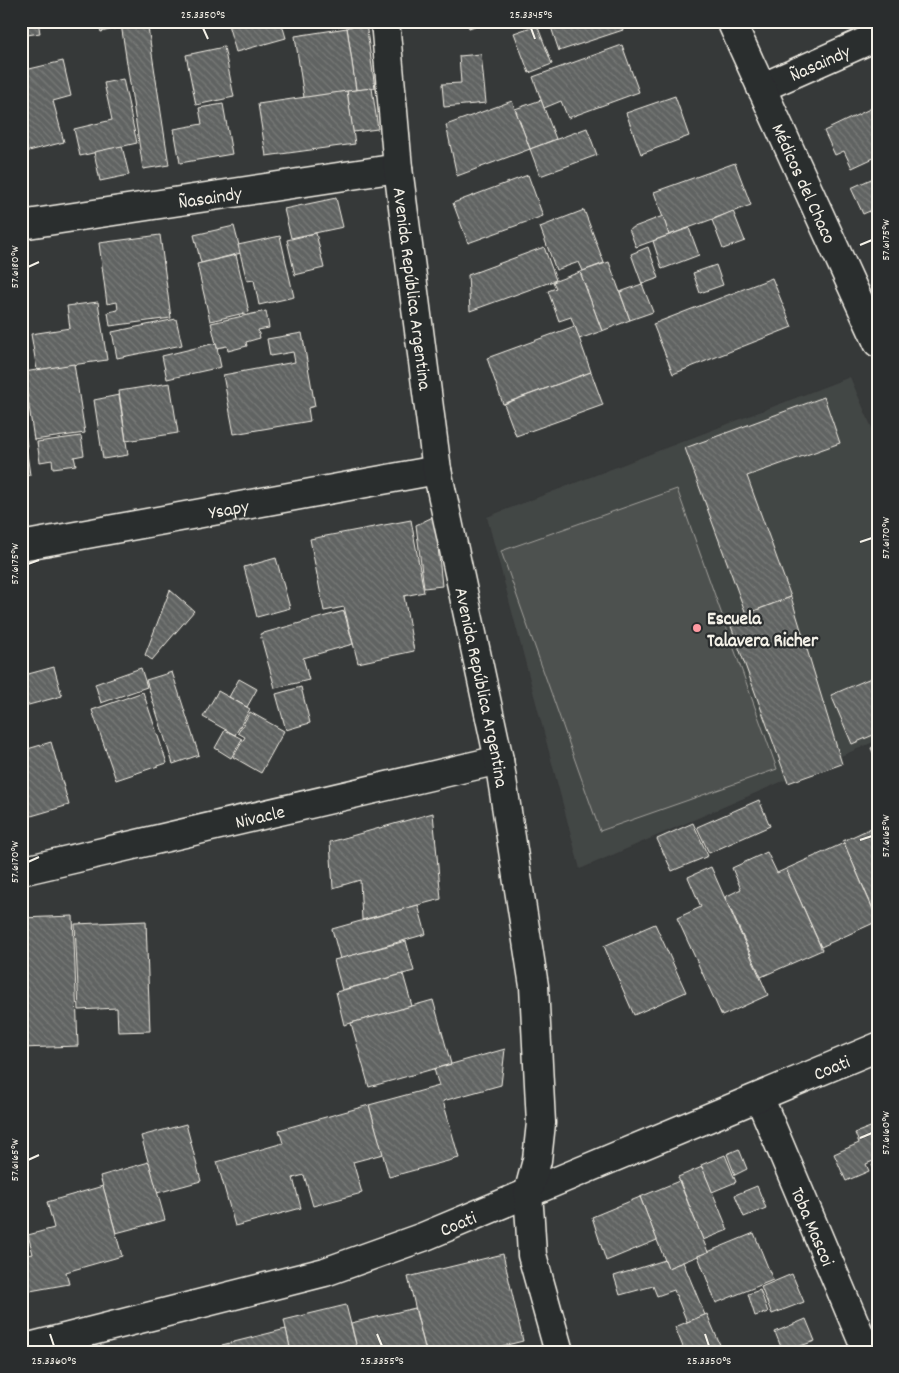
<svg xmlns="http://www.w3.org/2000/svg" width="899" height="1373" font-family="Dekko,sans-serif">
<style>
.built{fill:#434645}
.green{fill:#4e514f;stroke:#a1a19c}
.building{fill:url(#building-back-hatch);stroke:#f4f1e8}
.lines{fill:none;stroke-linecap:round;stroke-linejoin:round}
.minor-casing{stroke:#f4f1e8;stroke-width:31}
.major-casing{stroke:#f4f1e8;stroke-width:31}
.minor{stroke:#2a2d2e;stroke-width:28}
.major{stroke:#2a2d2e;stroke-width:28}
.ticks{fill:none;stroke:#f4f1e8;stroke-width:2}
.poi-dot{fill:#ff9aa2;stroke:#2a2d2e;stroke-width:2}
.labels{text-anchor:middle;stroke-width:4.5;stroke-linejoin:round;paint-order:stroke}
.street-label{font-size:19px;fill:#f4f1e8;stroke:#2a2d2e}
.poi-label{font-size:19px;font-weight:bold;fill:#f4f1e8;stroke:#2a2d2e;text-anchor:start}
.neatline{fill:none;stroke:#f4f1e8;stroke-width:2}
.ticks-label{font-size:12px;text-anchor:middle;fill:#f4f1e8}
</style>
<defs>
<pattern id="building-back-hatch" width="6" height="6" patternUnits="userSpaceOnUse" patternTransform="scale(1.25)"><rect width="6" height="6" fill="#616362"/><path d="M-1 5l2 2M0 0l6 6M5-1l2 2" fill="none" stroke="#787a78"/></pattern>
</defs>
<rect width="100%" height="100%" fill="#363939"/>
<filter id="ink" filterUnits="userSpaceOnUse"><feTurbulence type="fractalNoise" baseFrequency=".02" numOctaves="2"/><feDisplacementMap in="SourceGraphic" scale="10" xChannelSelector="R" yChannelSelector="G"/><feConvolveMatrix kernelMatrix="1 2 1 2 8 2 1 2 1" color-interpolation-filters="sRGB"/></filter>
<g filter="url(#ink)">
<polygon class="built" points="850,377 878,442 878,740 580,869 487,517"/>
<polygon class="green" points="677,489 777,769 600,831 501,551"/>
<g class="building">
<polygon points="21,21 38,21 40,33 21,36"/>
<polygon points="98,21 120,21 121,27 101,32"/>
<polygon points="138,21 147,21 169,165 143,169 121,24"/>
<polygon points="227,21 281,21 286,38 236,52"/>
<polygon points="467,21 489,21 469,28"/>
<polygon points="549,21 620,21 623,30 559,51"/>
<polygon points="366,24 375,88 356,90 347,27"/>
<polygon points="537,25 552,64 529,73 514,33"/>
<polygon points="347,28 356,90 304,98 295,36"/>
<polygon points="622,45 639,92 568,118 561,101 544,108 533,77"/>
<polygon points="224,47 234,97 196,105 186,55"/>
<polygon points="481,54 486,103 444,107 442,84 461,83 459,56"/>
<polygon points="63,61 71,96 53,101 64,142 21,153 21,101 27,100 21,71"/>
<polygon points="123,79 137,143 80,156 74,129 112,120 104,83"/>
<polygon points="372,88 378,129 353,132 347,91"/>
<polygon points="347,91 355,144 266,156 258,104"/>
<polygon points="675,96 689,136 641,154 626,113"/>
<polygon points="541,100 556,139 530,149 515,109"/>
<polygon points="512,101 530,149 457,176 446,125"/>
<polygon points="223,104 232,154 180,163 174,129 202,124 199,108"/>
<polygon points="874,107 878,115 878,156 852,168 844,151 835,155 824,131"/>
<polygon points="587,128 597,155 540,176 530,149"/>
<polygon points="122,146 129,175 100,181 94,152"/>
<polygon points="735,163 751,205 669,235 654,192"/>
<polygon points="528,175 543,216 468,243 453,203"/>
<polygon points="878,176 878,228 870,211 863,214 851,188"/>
<polygon points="336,198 343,227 291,238 284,209"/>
<polygon points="584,210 604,263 583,271 579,262 556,270 540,227"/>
<polygon points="733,211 745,241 723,249 712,220"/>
<polygon points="663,216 669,235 636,247 629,229"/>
<polygon points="234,226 241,253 201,263 194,235"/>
<polygon points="689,228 699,255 662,269 653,241"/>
<polygon points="316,233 324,268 295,275 287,240"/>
<polygon points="160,235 171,318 110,326 108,312 118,310 117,302 107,304 99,243"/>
<polygon points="280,236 294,297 259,305 254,280 247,281 238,245"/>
<polygon points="544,247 556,280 470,311 468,275"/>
<polygon points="648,247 659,278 642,284 631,254"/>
<polygon points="236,255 249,312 210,321 197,264"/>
<polygon points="609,262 630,320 602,331 580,272"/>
<polygon points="716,265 723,285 700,293 693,273"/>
<polygon points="580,272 602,331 579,339 571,317 559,321 548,291 556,288 553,282"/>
<polygon points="772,278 792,327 673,374 653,324"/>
<polygon points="642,284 653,312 630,320 620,292"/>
<polygon points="98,302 107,360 37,370 31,334 70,328 67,306"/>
<polygon points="266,311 269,328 258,330 260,338 246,342 247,346 228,351 227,346 217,348 211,323"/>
<polygon points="176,319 182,345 117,358 112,332"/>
<polygon points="575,326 591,372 503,404 487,358"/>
<polygon points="302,333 315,406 308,408 310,421 234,434 223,375 295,362 293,352 270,356 267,339"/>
<polygon points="216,343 221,367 167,379 162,356"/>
<polygon points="74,364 85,433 34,440 24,372"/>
<polygon points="591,372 603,405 516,436 504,404"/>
<polygon points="170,383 178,433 126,441 119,391"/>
<polygon points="119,395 128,455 103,459 94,400"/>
<polygon points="824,397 840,443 747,476 791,597 746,614 685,448"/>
<polygon points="23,417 27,447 21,447 21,418"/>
<polygon points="81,436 84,455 74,457 76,465 53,468 52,460 40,462 37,442"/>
<polygon points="21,447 26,447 30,475 21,477"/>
<polygon points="435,516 442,586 424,588 416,525"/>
<polygon points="411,520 424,592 404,596 414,651 358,663 344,607 324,611 310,539"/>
<polygon points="276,558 290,608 257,617 244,567"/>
<polygon points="170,590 194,611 152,660 145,655"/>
<polygon points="791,597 842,764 788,783 728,618 746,614"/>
<polygon points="344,611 353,644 303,658 309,680 275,688 260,634"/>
<polygon points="54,667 62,696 21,707 21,676"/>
<polygon points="141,668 147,687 101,703 95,684"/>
<polygon points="172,672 199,755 173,764 146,680"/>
<polygon points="878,675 878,733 852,744 831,695"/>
<polygon points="239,679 257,689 247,707 229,697"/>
<polygon points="301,687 310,723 286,730 276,694"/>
<polygon points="218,691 250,709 235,735 203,717"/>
<polygon points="143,692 167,763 116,780 92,710"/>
<polygon points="250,712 284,731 261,773 233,757 245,737 238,733"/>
<polygon points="225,730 242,739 231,758 215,748"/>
<polygon points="51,742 69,805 21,819 21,751"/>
<polygon points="878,745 878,763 871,748"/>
<polygon points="759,800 770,826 709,853 697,827"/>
<polygon points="433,813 441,899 362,920 360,880 333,888 330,842"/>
<polygon points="693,823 708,856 672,871 657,839"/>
<polygon points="878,825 878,920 843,841"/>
<polygon points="844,843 878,921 821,947 786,869"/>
<polygon points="767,852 777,873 786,869 822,950 761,977 725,897 741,889 732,868"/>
<polygon points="711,867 768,995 722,1016 677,918 701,907 688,877"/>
<polygon points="418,905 426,934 340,959 332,929"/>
<polygon points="73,916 78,1046 21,1048 21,918"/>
<polygon points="146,921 150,1031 118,1032 117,1008 79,1010 75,924"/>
<polygon points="655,924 686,992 634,1015 604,946"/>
<polygon points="406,941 414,971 342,990 334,960"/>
<polygon points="403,974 412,1006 344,1025 336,992"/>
<polygon points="433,1000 451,1064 369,1087 351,1023"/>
<polygon points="505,1049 501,1085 443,1101 459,1158 389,1177 369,1105 439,1086 434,1069"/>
<polygon points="369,1105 383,1154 353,1162 362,1193 313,1206 304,1175 293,1178 301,1208 235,1226 217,1162 283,1143 279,1130"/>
<polygon points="186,1124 201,1181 157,1193 141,1136"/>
<polygon points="878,1124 878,1159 866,1164 869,1171 846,1181 834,1154 859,1143 855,1133"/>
<polygon points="739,1149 747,1169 735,1175 727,1154"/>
<polygon points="725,1155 736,1182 712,1192 701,1165"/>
<polygon points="149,1162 165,1220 116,1233 100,1176"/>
<polygon points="878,1163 878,1178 872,1165"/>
<polygon points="702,1167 728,1230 703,1240 678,1177"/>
<polygon points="679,1181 708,1252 668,1268 640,1197"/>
<polygon points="103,1186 122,1256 66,1272 69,1284 30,1291 23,1256 33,1254 28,1235 54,1228 47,1202"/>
<polygon points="757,1186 766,1208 744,1217 735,1195"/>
<polygon points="640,1197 657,1240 606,1261 592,1217"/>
<polygon points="754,1233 773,1280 716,1303 698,1256"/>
<polygon points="503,1254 523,1341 479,1352 426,1352 408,1277"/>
<polygon points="665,1260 668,1268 683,1262 705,1315 687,1322 674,1290 657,1296 653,1286 620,1295 614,1276"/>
<polygon points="792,1274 804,1302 772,1314 761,1287"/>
<polygon points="760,1290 768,1312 755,1316 748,1294"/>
<polygon points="346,1305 358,1352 291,1352 284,1320"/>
<polygon points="415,1308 426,1352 358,1352 351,1323"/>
<polygon points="707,1314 723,1352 685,1352 675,1327"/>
<polygon points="806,1319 815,1341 783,1352 775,1332"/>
<polygon points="286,1329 291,1352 223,1352 222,1345"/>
</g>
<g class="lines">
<defs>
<g id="minor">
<path id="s1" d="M761,88L878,36"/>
<path id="s2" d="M21,225L398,168"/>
<path id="s3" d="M21,546L437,470"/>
<path id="s4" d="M21,871L499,760"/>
<path id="s5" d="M760,1099L867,1352"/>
<path id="s6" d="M21,1349L325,1272L423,1237L878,1047"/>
</g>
<g id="major">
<path id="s7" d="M385,21L398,168L437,470L499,760L534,986L541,1123L537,1160L528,1194L530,1221L532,1255L559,1352"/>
<path id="s8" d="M731,21L878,343"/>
</g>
</defs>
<use href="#minor" class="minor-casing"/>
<use href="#major" class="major-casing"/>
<use href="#minor" class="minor"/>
<use href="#major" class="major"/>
</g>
</g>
<path class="ticks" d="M203,28L208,39M531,28L535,39M860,245L872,240M28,267L39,262M860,542L872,538M28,564L39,560M860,840L872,836M28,862L39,857M860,1138L872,1133M28,1160L39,1155M50,1334L54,1346M377,1334L382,1346M705,1334L709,1346"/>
<circle class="poi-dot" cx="697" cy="628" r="5"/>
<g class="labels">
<g class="street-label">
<text dy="7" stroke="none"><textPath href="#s1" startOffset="64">Ñasaindy</textPath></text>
<text dy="7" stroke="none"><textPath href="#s8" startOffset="178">Médicos del Chaco</textPath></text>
<text dy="7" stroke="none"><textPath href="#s2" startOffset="191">Ñasaindy</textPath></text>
<text dy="7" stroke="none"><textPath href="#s7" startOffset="269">Avenida República Argentina</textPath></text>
<text dy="7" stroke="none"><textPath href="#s3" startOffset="211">Ysapy</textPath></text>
<text dy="7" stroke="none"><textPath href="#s7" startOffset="674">Avenida República Argentina</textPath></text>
<text dy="7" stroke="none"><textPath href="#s4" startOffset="245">Nivacle</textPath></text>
<text dy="7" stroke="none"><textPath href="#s6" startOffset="860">Coati</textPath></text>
<text dy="7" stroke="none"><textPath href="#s6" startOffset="455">Coati</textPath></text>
<text dy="7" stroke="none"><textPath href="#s5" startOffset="138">Toba Mascoi</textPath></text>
</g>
<g class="poi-label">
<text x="707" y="624">Escuela<tspan x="707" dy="22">Talavera Richer</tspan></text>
</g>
</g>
<rect width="899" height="1373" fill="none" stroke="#2a2d2e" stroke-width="55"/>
<rect x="28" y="28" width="844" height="1318" class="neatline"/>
<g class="ticks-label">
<text x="203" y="18">25.3350°S</text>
<text x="531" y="18">25.3345°S</text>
<text transform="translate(885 240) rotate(-90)" y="4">57.6175°W</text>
<text transform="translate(14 267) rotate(-90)" y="4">57.6180°W</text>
<text transform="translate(885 538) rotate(-90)" y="4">57.6170°W</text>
<text transform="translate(14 564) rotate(-90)" y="4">57.6175°W</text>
<text transform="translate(885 836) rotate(-90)" y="4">57.6165°W</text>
<text transform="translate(14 862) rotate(-90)" y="4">57.6170°W</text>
<text transform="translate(885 1133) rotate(-90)" y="4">57.6160°W</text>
<text transform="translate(14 1160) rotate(-90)" y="4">57.6165°W</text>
<text x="54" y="1364">25.3360°S</text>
<text x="382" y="1364">25.3355°S</text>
<text x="709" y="1364">25.3350°S</text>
</g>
</svg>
